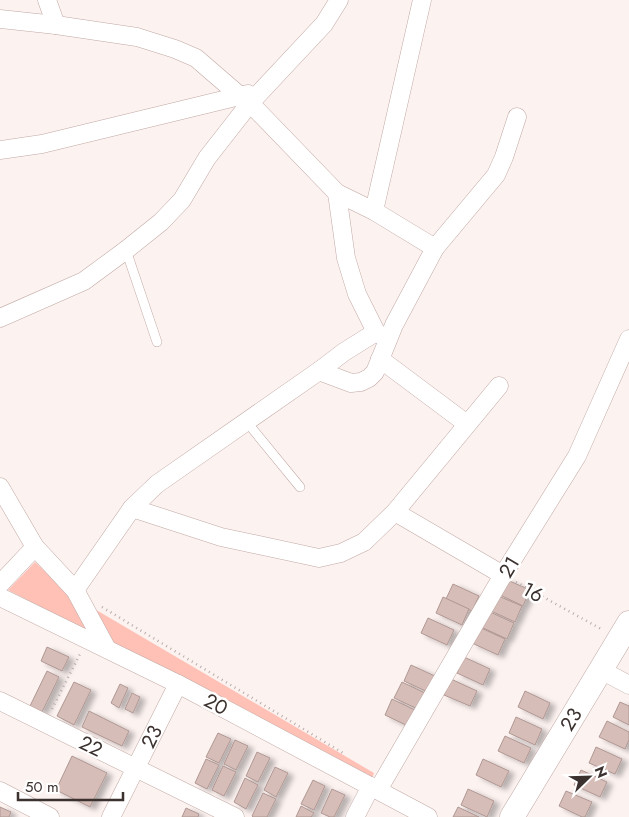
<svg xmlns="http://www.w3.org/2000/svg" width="629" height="817" font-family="Jost,sans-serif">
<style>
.green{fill:#ffc1b6}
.building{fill:#d6bdb8;stroke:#af9793;filter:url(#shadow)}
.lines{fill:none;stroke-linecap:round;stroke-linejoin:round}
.lane-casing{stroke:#c1a9a4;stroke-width:10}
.street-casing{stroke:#c1a9a4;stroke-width:19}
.secondary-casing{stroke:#c1a9a4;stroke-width:25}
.path{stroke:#b7adab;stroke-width:2.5;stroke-dasharray:1 4;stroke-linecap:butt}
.lane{stroke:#fff;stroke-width:9}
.street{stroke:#fff;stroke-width:18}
.secondary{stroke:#fff;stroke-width:24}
.labels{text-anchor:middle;stroke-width:5;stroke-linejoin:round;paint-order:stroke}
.street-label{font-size:20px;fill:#3b312f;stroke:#fff}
</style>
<defs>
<filter id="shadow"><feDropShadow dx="5.5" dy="3" stdDeviation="2.5" flood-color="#0004"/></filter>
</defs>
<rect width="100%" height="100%" fill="#fcf2f0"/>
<polygon class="green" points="35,562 69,594 374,773 372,779 8,590"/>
<g class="building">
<polygon points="505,579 530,590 523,606 498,594"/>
<polygon points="453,584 479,596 472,611 446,599"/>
<polygon points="496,595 522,606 515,622 489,610"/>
<polygon points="443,597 469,609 462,625 436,613"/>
<polygon points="488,611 514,623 507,639 481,627"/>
<polygon points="428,618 454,630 447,645 421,633"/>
<polygon points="479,627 505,639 498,655 472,643"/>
<polygon points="47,647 69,657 62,671 41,661"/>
<polygon points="464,657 490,669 483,685 457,673"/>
<polygon points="411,665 437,677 430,693 404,681"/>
<polygon points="47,671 59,677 42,712 30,706"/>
<polygon points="451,679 477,691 470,706 444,695"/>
<polygon points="74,682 91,690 74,725 57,716"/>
<polygon points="402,682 427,694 420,710 394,698"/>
<polygon points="120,684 128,688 119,708 111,703"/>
<polygon points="525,691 550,703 543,719 518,707"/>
<polygon points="132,693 140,697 133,713 125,709"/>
<polygon points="392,699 417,711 410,727 385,715"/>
<polygon points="620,702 629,706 629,725 613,717"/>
<polygon points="89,711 129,731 122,746 82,727"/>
<polygon points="516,717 542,729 535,745 509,733"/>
<polygon points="607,721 629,732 629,740 625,749 599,737"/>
<polygon points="218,733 231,739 219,763 206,757"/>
<polygon points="505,736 531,748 524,763 498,751"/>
<polygon points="235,740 248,746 236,770 224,764"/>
<polygon points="596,747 622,759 615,774 589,763"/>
<polygon points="257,752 270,758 258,782 246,776"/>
<polygon points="72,756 107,773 90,807 56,790"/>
<polygon points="206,759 219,765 207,789 195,783"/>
<polygon points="483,759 509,771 501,787 476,775"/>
<polygon points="223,766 236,772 224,796 212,790"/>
<polygon points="275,767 288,773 276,797 264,790"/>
<polygon points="581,770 607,782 600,797 574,785"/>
<polygon points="245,778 258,785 246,809 234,802"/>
<polygon points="313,780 325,786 314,810 301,804"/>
<polygon points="332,789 345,795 334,817 330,817 321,813"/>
<polygon points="468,789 494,801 487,817 461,805"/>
<polygon points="566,791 592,802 585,817 582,817 559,806"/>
<polygon points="263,793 276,799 267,817 253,817 252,816"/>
<polygon points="301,806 314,813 311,817 296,817"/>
<polygon points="0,807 11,812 9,817 0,817"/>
<polygon points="458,807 479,817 453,817"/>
<polygon points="186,808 199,814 198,817 182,817"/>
</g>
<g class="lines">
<defs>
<g id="lane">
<polyline points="126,250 157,342"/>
<polyline points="246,421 300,487"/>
</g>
<g id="street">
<polyline points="47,0 56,25"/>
<polyline points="0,19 56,25 137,37 175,49 196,58 240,96 250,103 337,193 374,211 435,248"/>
<polyline points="0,150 42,144 248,94"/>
<polyline points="337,193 346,258 357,294 376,332 386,339"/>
<polyline points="374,211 422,0"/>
<polyline points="0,318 84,281 126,250 161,222 182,200 207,158 250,103 324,24 339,0"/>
<polyline points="380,359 467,424"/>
<polyline points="319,371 351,383 361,382 369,378 375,372 394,325 435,248 496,175 504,157 517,117"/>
<polyline points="0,487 35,547 75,590 107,649"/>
<polyline points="132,508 221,537 319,558 341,553 364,542 395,512 499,386"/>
<polyline points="395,512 503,575"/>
<polyline points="0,584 35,547"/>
<polyline points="75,590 132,508 157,484 319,371 344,352 376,332"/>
<polyline points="0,597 178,684 428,817"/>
<polyline points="601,670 629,685"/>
<polyline points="0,701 235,817"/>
<polyline points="378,790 503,575 577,456 629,339"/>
<polyline points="0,791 50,817"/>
<path id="s1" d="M111,817L178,684"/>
<polyline points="355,817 371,786"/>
</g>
<g id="secondary">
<path id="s2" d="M512,817L629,623"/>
</g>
</defs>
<use href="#lane" class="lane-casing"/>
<use href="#street" class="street-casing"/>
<use href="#secondary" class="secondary-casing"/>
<g class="path">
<polyline points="516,582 603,630"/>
<polyline points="102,607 343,753"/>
<polyline points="52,709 80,654"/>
</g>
<use href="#lane" class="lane"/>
<use href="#street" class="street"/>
<use href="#secondary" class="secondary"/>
</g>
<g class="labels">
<g class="street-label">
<text transform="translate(509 567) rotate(-59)" y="7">21</text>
<text transform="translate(533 592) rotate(29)" y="7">16</text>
<text transform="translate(216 704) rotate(28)" y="7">20</text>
<text dy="7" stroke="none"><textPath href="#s2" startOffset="114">23</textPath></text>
<text dy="7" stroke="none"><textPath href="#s1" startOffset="90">23</textPath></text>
<text transform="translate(91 746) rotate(26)" y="7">22</text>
</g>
</g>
<g transform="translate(589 777) rotate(67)" stroke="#ffffff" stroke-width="4" paint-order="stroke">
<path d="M0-4L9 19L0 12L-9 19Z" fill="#3b312f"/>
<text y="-8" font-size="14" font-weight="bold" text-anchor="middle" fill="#3b312f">N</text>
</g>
<path d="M18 792v8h105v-8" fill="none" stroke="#3b312f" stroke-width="2.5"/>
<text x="25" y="792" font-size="15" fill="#3b312f" stroke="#ffffff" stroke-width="4" paint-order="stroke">50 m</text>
</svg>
